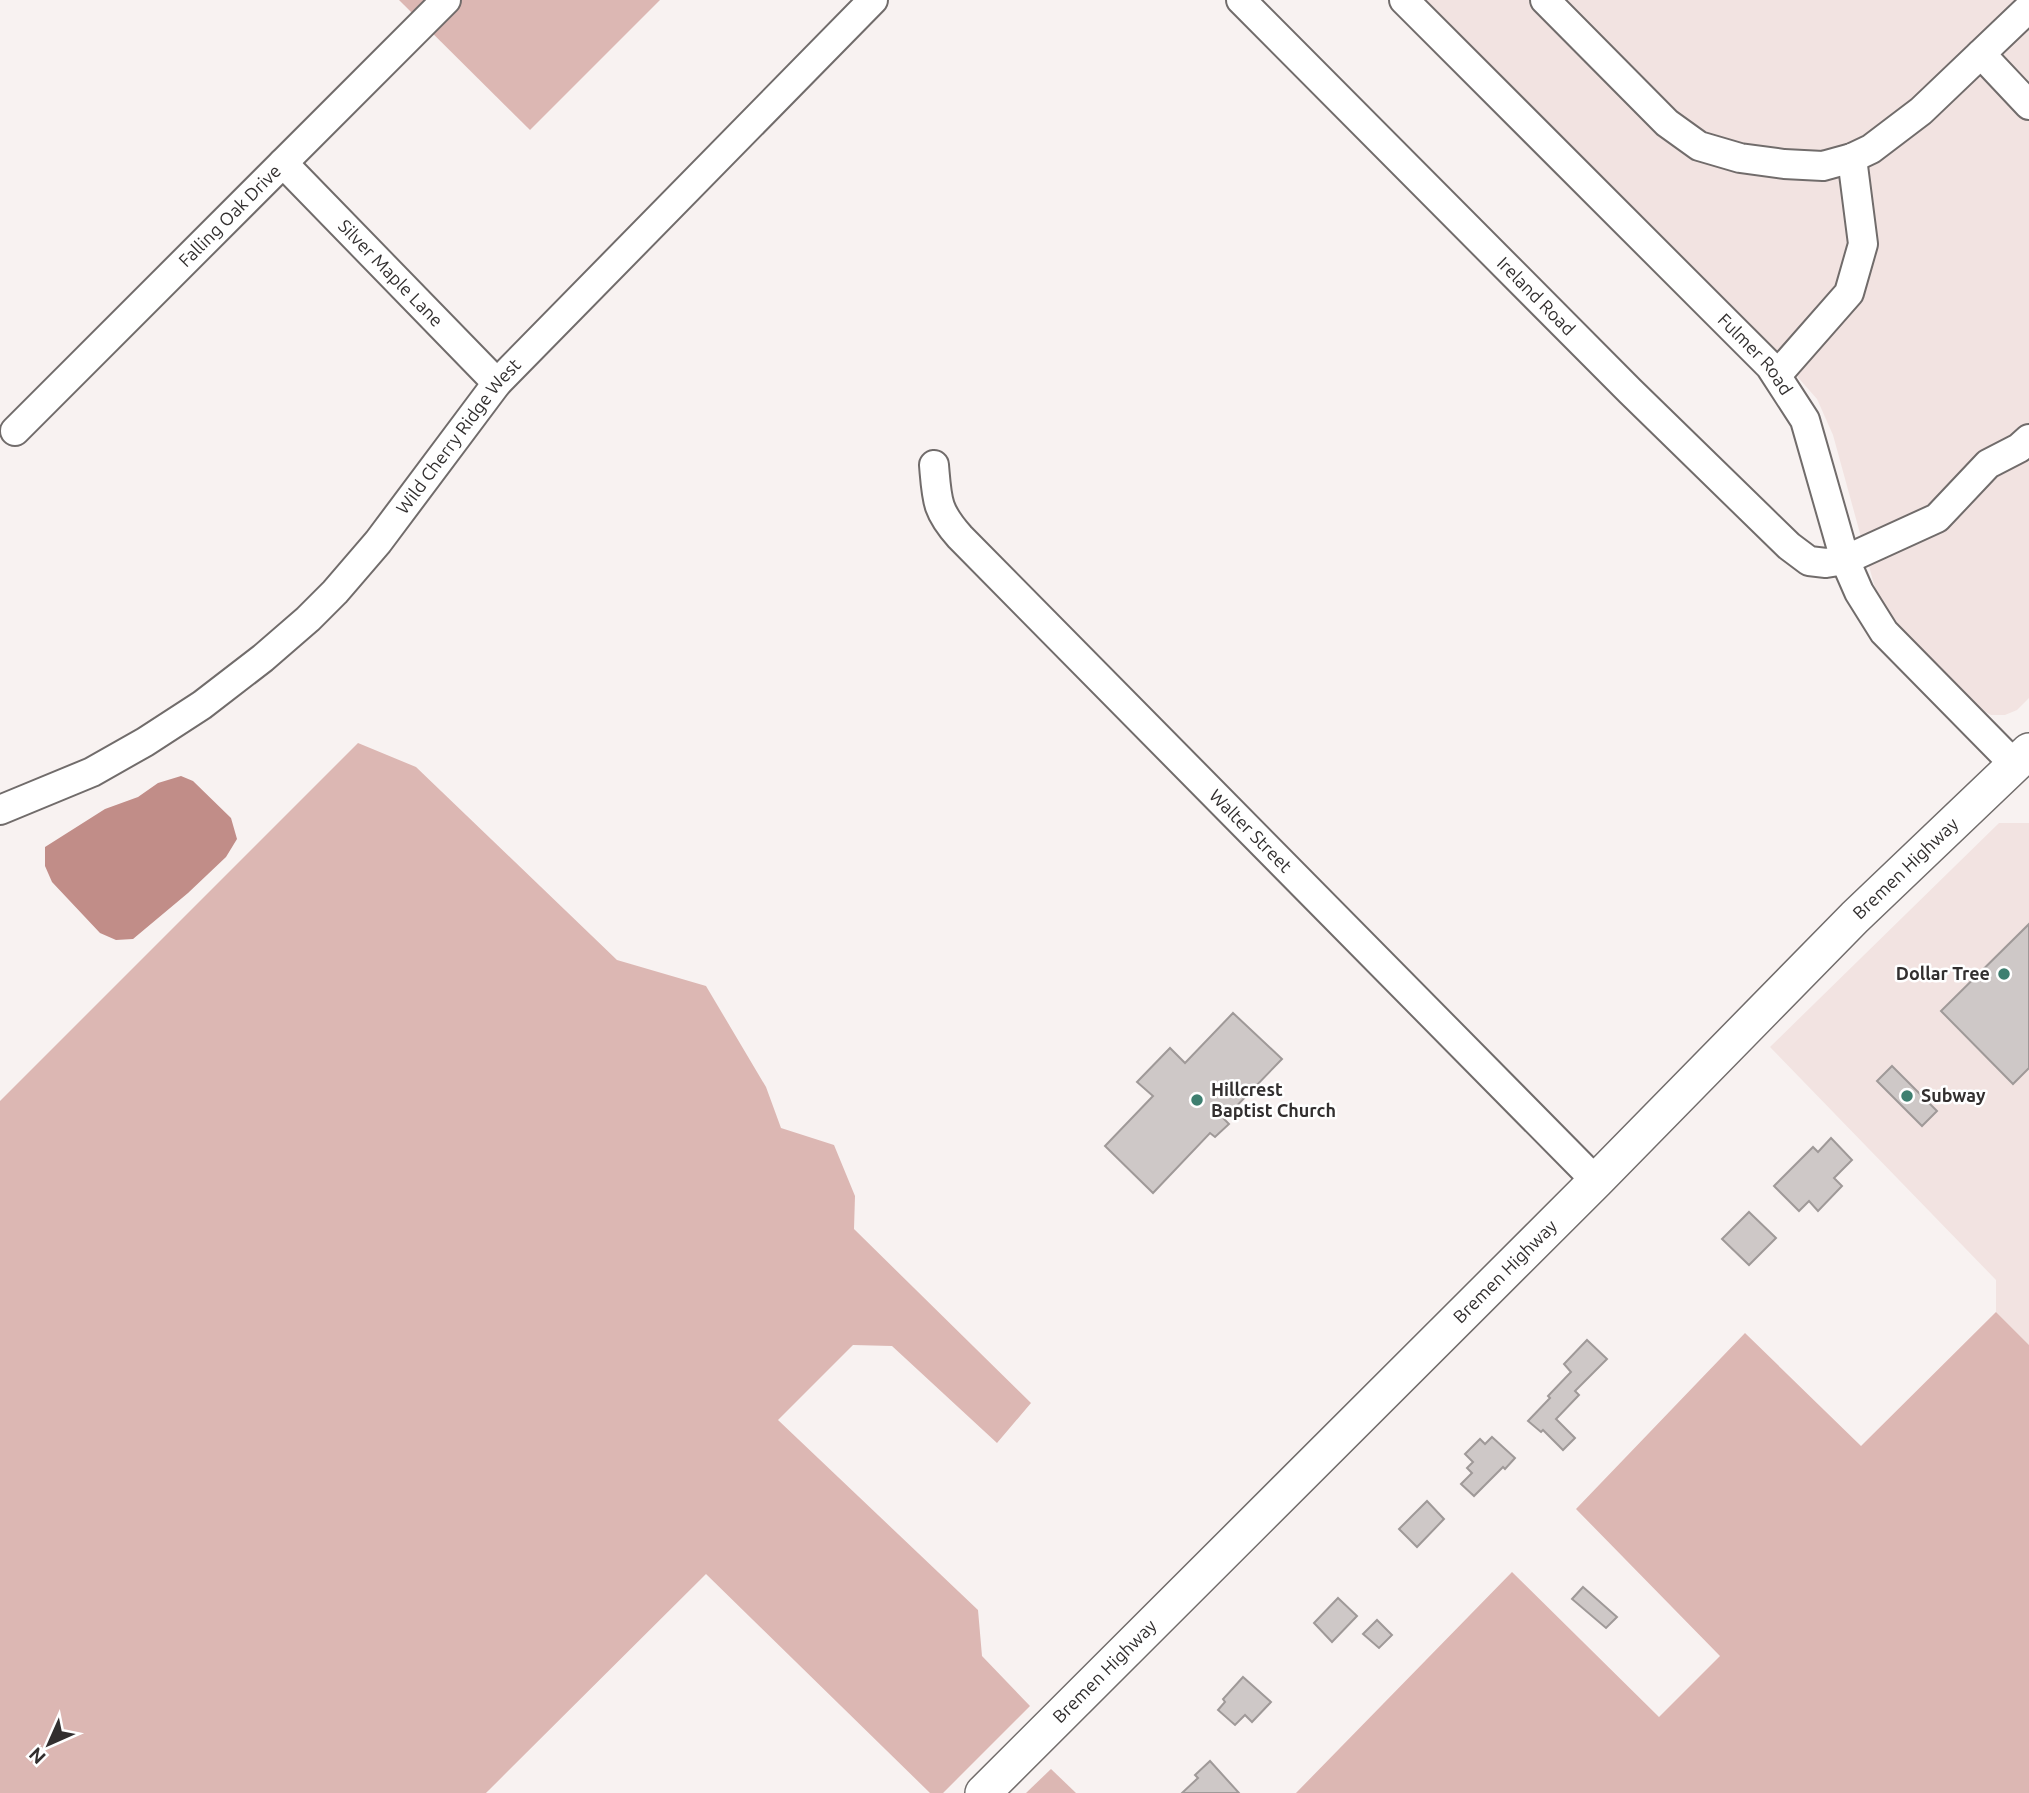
<svg xmlns="http://www.w3.org/2000/svg" width="2029" height="1793" font-family="Ubuntu,sans-serif">
<style>
.built{fill:#f2e3e1}
.green{fill:#dcb7b3}
.water{fill:#c18d88}
.building{fill:#cec8c7;stroke:#9f9998;stroke-width:2}
.lines{fill:none;stroke-linecap:round;stroke-linejoin:round}
.minor-casing{stroke:#716c6b;stroke-width:32}
.major-casing{stroke:#716c6b;stroke-width:38}
.minor{stroke:#fff;stroke-width:28}
.major{stroke:#fff;stroke-width:35}
.poi-dot{fill:#3e7f70;stroke:#fff;stroke-width:2.5}
.labels{text-anchor:middle;stroke-width:5;stroke-linejoin:round;paint-order:stroke}
.street-label{font-size:18px;fill:#322f2f;stroke:#fff}
.poi-label{font-size:18px;font-weight:bold;fill:#322f2f;stroke:#fff;text-anchor:start}
</style>
<rect width="100%" height="100%" fill="#f8f2f1"/>
<g class="built">
<polygon points="1422,0 2029,0 2029,698 2017,710 2005,715 1991,715 1980,709 1903,631 1888,611 1875,588 1833,435 1817,399 1749,322"/>
<polygon points="1999,823 2029,823 2029,1345 1996,1312 1996,1280 1770,1047"/>
</g>
<g class="green">
<polygon points="399,0 660,0 530,130"/>
<polygon points="358,743 416,767 617,960 706,986 766,1087 781,1128 834,1145 855,1196 854,1229 1031,1403 997,1443 892,1346 853,1345 778,1420 978,1610 982,1656 1030,1706 943,1793 930,1793 706,1574 486,1793 0,1793 0,1101"/>
<polygon points="1996,1312 2029,1345 2029,1793 1296,1793 1512,1572 1659,1717 1720,1656 1576,1509 1745,1333 1861,1446"/>
<polygon points="1051,1769 1076,1793 1026,1793"/>
</g>
<polygon class="water" points="181,776 193,781 231,818 237,839 226,857 188,893 133,939 116,940 100,933 52,882 45,866 45,847 105,809 138,797 158,783"/>
<g class="building">
<polygon points="2029,924 2029,1068 2013,1084 1941,1011"/>
<polygon points="1233,1013 1282,1059 1224,1119 1229,1124 1215,1137 1210,1133 1153,1193 1105,1146 1153,1096 1137,1082 1170,1048 1185,1063"/>
<polygon points="1892,1066 1937,1111 1922,1126 1877,1081"/>
<polygon points="1831,1138 1852,1160 1834,1178 1842,1186 1818,1211 1809,1201 1799,1211 1774,1186 1813,1147 1818,1152"/>
<polygon points="1749,1212 1776,1238 1749,1265 1722,1239"/>
<polygon points="1587,1340 1607,1359 1575,1391 1579,1395 1556,1419 1575,1438 1563,1450 1543,1430 1541,1432 1528,1421 1550,1398 1548,1396 1571,1372 1564,1364"/>
<polygon points="1492,1437 1515,1458 1505,1469 1503,1467 1474,1496 1461,1484 1472,1473 1467,1468 1473,1462 1465,1454 1480,1439 1485,1444"/>
<polygon points="1427,1501 1444,1519 1417,1547 1399,1529"/>
<polygon points="1583,1587 1617,1617 1606,1628 1572,1599"/>
<polygon points="1338,1598 1357,1616 1332,1642 1314,1623"/>
<polygon points="1377,1620 1392,1635 1379,1648 1363,1634"/>
<polygon points="1243,1677 1271,1702 1252,1722 1245,1715 1235,1725 1218,1710 1225,1702 1223,1699"/>
<polygon points="1210,1761 1239,1793 1182,1793 1198,1778 1195,1775"/>
</g>
<g class="lines">
<defs>
<g id="minor">
<path id="s1" d="M1241,0L1630,391L1789,546L1809,561L1826,563L1845,560L1937,518L1988,464L2019,448L2029,439"/>
<path id="s2" d="M1404,0L1770,366L1805,420L1845,560L1859,592L1884,632L2015,765"/>
<polyline points="1545,0 1667,123 1699,146 1740,158 1784,164 1823,166 1852,158 1871,149 1921,111 2029,8"/>
<polyline points="1981,54 2029,105"/>
<path id="s3" d="M283,163L497,383"/>
<polyline points="1777,375 1849,293 1863,244 1852,158"/>
<path id="s4" d="M15,431L446,0"/>
<path id="s5" d="M934,465C937,500 936,510 960,537L1596,1181"/>
<path id="s6" d="M0,810L92,772L145,742L202,705L263,658L308,619L335,592L378,542L497,383L873,0"/>
</g>
<g id="major">
<path id="s7" d="M983,1793L1596,1181L1855,917L2029,751"/>
</g>
</defs>
<use href="#minor" class="minor-casing"/>
<use href="#major" class="major-casing"/>
<use href="#minor" class="minor"/>
<use href="#major" class="major"/>
</g>
<g class="poi-dot">
<circle cx="2004" cy="974" r="7"/>
<circle cx="1907" cy="1096" r="7"/>
<circle cx="1197" cy="1100" r="7"/>
</g>
<g class="labels">
<g class="street-label">
<text dy="6" stroke="none"><textPath href="#s4" startOffset="304">Falling Oak Drive</textPath></text>
<text dy="6" stroke="none"><textPath href="#s3" startOffset="154">Silver Maple Lane</textPath></text>
<text dy="6" stroke="none"><textPath href="#s1" startOffset="418">Ireland Road</textPath></text>
<text dy="6" stroke="none"><textPath href="#s2" startOffset="499">Fulmer Road</textPath></text>
<text dy="6" stroke="none"><textPath href="#s6" startOffset="602">Wild Cherry Ridge West</textPath></text>
<text dy="6" stroke="none"><textPath href="#s5" startOffset="492">Walter Street</textPath></text>
<text dy="6" stroke="none"><textPath href="#s7" startOffset="1306">Bremen Highway</textPath></text>
<text dy="6" stroke="none"><textPath href="#s7" startOffset="738">Bremen Highway</textPath></text>
<text dy="6" stroke="none"><textPath href="#s7" startOffset="172">Bremen Highway</textPath></text>
</g>
<g class="poi-label">
<text x="1990" y="980" text-anchor="end">Dollar Tree</text>
<text x="1211" y="1096">Hillcrest<tspan x="1211" dy="21">Baptist Church</tspan></text>
<text x="1921" y="1102">Subway</text>
</g>
</g>
<g transform="translate(49 1744) rotate(225)" stroke="#ffffff" stroke-width="5" paint-order="stroke">
<path d="M0-5L12 26L0 18L-12 26Z" fill="#322f2f"/>
<text y="-10" font-size="19" font-weight="bold" text-anchor="middle" fill="#322f2f">N</text>
</g>
</svg>
